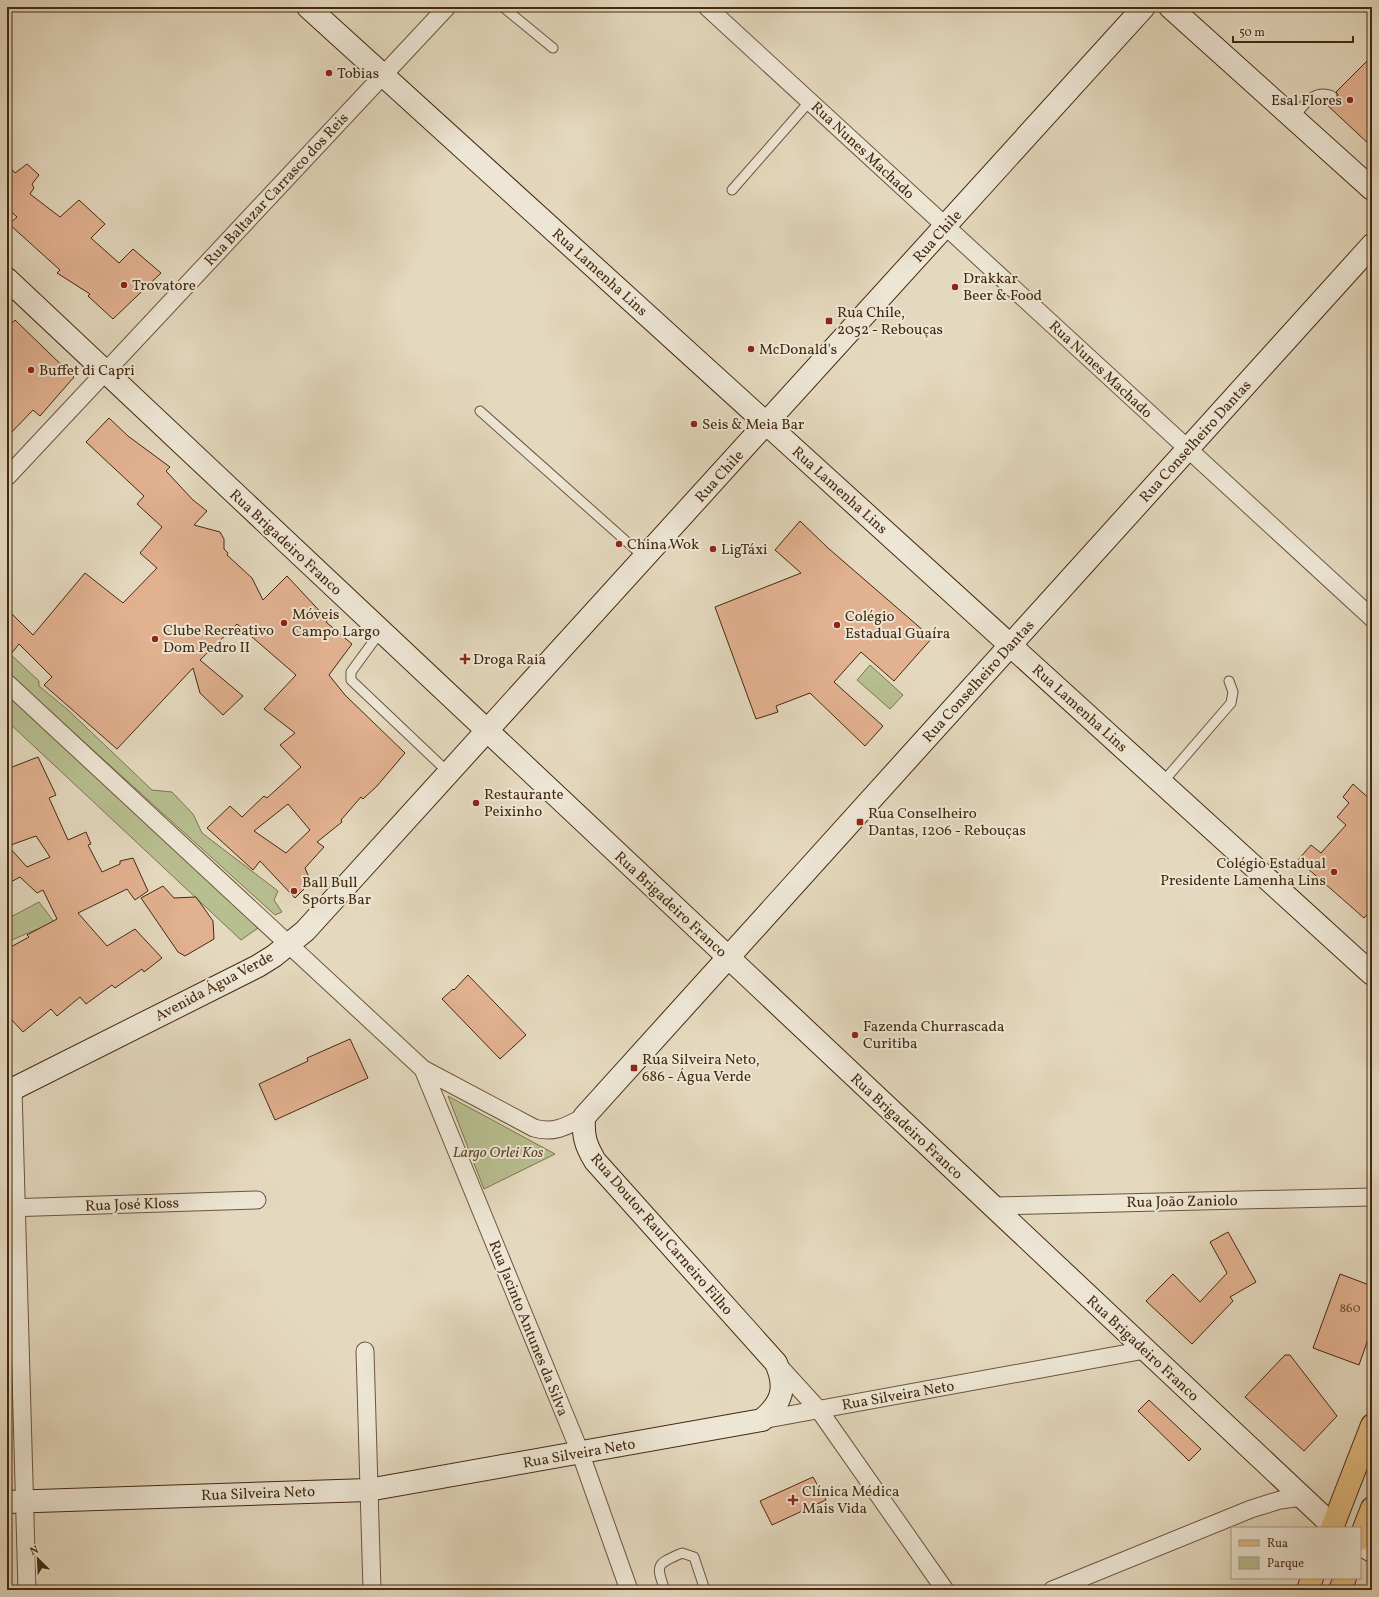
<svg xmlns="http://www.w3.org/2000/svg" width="1379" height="1597" font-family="Vollkorn,serif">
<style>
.green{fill:#b7be8f;stroke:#7e744e}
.building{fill:#e2b190;stroke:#45290e;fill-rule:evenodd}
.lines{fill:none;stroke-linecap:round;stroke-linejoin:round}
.lane-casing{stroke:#6d553a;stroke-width:11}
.street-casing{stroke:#6d553a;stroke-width:19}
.secondary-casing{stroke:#45290e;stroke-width:24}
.primary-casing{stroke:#45290e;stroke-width:24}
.lane{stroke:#ede6d5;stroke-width:9}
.street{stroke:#ede6d5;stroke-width:17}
.secondary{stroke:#ede6d5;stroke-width:22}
.primary{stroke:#e2bc7f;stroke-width:22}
.poi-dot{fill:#8f2418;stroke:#ede6d5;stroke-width:1.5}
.labels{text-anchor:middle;stroke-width:4;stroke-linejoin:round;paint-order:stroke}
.number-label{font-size:13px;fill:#6c4b2e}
.poi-label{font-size:15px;fill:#45290e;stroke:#ede6d5;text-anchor:start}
.street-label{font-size:15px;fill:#45290e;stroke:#ede6d5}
.park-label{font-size:15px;font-style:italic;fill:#5c4728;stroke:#ede6d5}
</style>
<rect width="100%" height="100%" fill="#e4d8be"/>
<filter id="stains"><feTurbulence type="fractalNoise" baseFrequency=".005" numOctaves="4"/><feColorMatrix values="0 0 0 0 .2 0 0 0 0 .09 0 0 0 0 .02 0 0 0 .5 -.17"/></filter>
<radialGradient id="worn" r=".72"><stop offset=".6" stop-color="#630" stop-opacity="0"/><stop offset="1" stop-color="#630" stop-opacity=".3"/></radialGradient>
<g class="green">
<polygon points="7,651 39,681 39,686 68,710 152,790 172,792 193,814 202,833 278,891 274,900 282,912 275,915 7,672"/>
<polygon points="870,665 903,695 890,709 857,680"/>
<polygon points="7,682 271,919 241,940 7,721"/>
<polygon points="39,902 54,922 7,942 7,919"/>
<polygon points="448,1096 555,1154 484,1189"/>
</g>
<g class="building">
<polygon points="1372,56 1372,147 1325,103 1327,101 1333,102 1336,100 1338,95 1336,92"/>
<polygon points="7,164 15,173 27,164 39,175 32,184 34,188 30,194 60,217 79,200 105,224 91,238 119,263 133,249 161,273 113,319 88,296 90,294 57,273 60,270 9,224 17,217 7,208"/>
<polygon points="15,320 74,377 40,416 33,410 7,437 7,328"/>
<path d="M109,418L128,436L170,467L166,471L193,500L207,511L194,525L220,532L224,539V549L228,553L227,555L252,578L263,600L287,576L328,620L326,622L352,644L329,675L345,695L405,753L377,786L363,799L361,797L341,820L342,822L317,842L324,847L305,868L311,882L295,898L260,861L253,870L207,828L230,806L242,817L264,796L267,798L301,767L280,745L295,733L264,709L296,675L237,624L200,660L243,696L223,715L200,693L193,668L117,749L44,685L52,677L19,644L7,659V609L33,635L85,573L123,603L157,568L140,553L162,527L137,504L144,496L86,442ZM288,804L310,830L286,853L254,831Z"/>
<polygon points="800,521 828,548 932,638 894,681 861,652 834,682 883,726 865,746 810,693 776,706 778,712 756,719 715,607 801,573 775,550"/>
<path d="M38,757L56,795L49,798L68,840L86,832L91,844L88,845L102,872L120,864V861L133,858L148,891L135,900L127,889L78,913L107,946L135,929L162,958L144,972L142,969L115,988L112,985L86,1004L80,997L57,1016L51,1009L23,1032L7,1015V949L29,937L27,935L57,919L43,890L37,893L20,877L7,884V769ZM36,836L50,857L27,867L8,846Z"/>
<polygon points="1353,784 1372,801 1372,909 1364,918 1298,860 1311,845 1321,853 1346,825 1337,817 1349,803 1343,797"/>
<polygon points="163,886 174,898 196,897 213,921 214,939 185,956 178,952 141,898"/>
<polygon points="468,975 526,1035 500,1059 442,999 453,989 454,990"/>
<polygon points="350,1039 368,1078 275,1120 259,1084 308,1061 307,1058"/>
<polygon points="1228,1232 1256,1282 1230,1297 1233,1301 1192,1344 1146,1301 1173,1274 1200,1302 1227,1273 1210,1242"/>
<polygon points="1340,1274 1372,1286 1372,1328 1359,1365 1313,1348"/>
<polygon points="1285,1355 1290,1355 1337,1416 1304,1451 1245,1397"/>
<polygon points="1149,1400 1201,1449 1189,1461 1138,1411"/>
<polygon points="813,1477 826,1500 772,1525 760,1501"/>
</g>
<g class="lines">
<defs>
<g id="lane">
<polyline points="503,7 553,48"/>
<path d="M1293,118C1305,105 1313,88 1332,96"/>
<polyline points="732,190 810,101"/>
<polyline points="480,411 645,558"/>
<polyline points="381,631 351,672 351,680 449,773"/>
<polyline points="1162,783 1231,703 1233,692 1229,681"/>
<path d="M665,1590C655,1564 657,1564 682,1553L694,1557L705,1590"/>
</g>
<g id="street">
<polyline points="707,7 1372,618"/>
<polyline points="7,477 447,7"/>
<path d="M7,683L423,1069L534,1128C554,1134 567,1126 584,1117"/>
<polyline points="423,1069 580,1452 629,1590"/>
<polyline points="7,1083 13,1089 27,1590"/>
<polyline points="992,1206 1372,1197"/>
<polyline points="7,1208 257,1200"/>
<polyline points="365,1351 372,1590"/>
<polyline points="777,1364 819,1410 945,1590"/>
<polyline points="762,1420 1145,1350"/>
<polyline points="1052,1590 1251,1509 1280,1500 1302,1497"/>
</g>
<g id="secondary">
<polyline points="308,7 1372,974"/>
<polyline points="1170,7 1372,189"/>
<polyline points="7,279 1333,1526"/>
<polyline points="7,1092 258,966 274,956 305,931 1144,7"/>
<path d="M7,1502L368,1490L762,1420C782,1403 787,1388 776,1363L595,1161C585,1144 583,1136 584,1117L1372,245"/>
<polyline points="1360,1544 1372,1551"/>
</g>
<g id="primary">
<polyline points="1332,1528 1372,1425"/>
<polyline points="1360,1539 1372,1508"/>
<polyline points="1308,1590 1312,1578"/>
<polyline points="1340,1590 1345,1578"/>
</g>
</defs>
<use href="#lane" class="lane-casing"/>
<use href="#street" class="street-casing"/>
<use href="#secondary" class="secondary-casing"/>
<use href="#primary" class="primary-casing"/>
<use href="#lane" class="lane"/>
<use href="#street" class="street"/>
<use href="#secondary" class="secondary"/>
<use href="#primary" class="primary"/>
</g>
<g class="poi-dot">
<circle cx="329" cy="73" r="4"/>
<circle cx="1350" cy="100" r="4"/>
<circle cx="124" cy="285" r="4"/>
<circle cx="955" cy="287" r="4"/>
<rect x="825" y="317" width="8" height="8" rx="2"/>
<circle cx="751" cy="349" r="4"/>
<circle cx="31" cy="370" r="4"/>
<circle cx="694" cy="424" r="4"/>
<circle cx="619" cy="544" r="4"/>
<circle cx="713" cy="549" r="4"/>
<circle cx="284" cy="623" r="4"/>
<circle cx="837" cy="625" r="4"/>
<circle cx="155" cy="639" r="4"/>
<path d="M463 653h4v4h4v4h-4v4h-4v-4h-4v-4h4z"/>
<circle cx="476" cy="803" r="4"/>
<rect x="856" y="818" width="8" height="8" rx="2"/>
<circle cx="1334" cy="872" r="4"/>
<circle cx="294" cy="891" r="4"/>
<circle cx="855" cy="1035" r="4"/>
<rect x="630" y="1064" width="8" height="8" rx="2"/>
<path d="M791 1494h4v4h4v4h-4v4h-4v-4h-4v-4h4z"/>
</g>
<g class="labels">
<g class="number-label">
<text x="1350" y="1312">860</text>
</g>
<g class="poi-label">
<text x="337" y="78">Tobias</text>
<text x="1342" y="105" text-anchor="end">Esal Flores</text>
<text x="963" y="283">Drakkar<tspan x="963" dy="17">Beer &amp; Food</tspan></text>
<text x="132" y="290">Trovatore</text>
<text x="837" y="317">Rua Chile,<tspan x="837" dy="17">2052 - Rebouças</tspan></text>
<text x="759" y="354">McDonald's</text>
<text x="39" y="375">Buffet di Capri</text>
<text x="702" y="429">Seis &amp; Meia Bar</text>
<text x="627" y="549">China Wok</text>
<text x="721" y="554">LigTáxi</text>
<text x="292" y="619">Móveis<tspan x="292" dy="17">Campo Largo</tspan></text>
<text x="845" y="621">Colégio<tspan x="845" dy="17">Estadual Guaíra</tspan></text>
<text x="163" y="635">Clube Recreativo<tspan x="163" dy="17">Dom Pedro II</tspan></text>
<text x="473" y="664">Droga Raia</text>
<text x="484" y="799">Restaurante<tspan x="484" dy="17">Peixinho</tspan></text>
<text x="868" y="818">Rua Conselheiro<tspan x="868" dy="17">Dantas, 1206 - Rebouças</tspan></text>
<text x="1326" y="868" text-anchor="end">Colégio Estadual<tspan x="1326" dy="17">Presidente Lamenha Lins</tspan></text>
<text x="302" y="887">Ball Bull<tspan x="302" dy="17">Sports Bar</tspan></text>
<text x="863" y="1031">Fazenda Churrascada<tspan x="863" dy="17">Curitiba</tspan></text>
<text x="642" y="1064">Rua Silveira Neto,<tspan x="642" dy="17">686 - Água Verde</tspan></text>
<text x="802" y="1496">Clínica Médica<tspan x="802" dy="17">Mais Vida</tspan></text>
</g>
<g class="street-label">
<text transform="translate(863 150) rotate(43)" y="5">Rua Nunes Machado</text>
<text transform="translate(276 189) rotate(-47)" y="5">Rua Baltazar Carrasco dos Reis</text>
<text transform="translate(937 236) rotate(-48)" y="5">Rua Chile</text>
<text transform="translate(600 272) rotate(42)" y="5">Rua Lamenha Lins</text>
<text transform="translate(1101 369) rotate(43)" y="5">Rua Nunes Machado</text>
<text transform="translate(1195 441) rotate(-48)" y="5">Rua Conselheiro Dantas</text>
<text transform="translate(719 476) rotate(-48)" y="5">Rua Chile</text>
<text transform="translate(840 490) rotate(42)" y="5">Rua Lamenha Lins</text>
<text transform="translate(286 542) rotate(43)" y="5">Rua Brigadeiro Franco</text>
<text transform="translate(978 681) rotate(-48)" y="5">Rua Conselheiro Dantas</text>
<text transform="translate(1080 708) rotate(42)" y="5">Rua Lamenha Lins</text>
<text transform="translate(671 904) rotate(43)" y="5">Rua Brigadeiro Franco</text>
<text transform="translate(214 986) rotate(-28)" y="5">Avenida Água Verde</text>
<text transform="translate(907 1126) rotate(43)" y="5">Rua Brigadeiro Franco</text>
<text transform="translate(1182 1201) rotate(-1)" y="5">Rua João Zaniolo</text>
<text transform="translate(132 1204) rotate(-2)" y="5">Rua José Kloss</text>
<text transform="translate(662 1234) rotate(49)" y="5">Rua Doutor Raul Carneiro Filho</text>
<text transform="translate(529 1328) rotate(68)" y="5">Rua Jacinto Antunes da Silva</text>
<text transform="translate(1143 1348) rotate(43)" y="5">Rua Brigadeiro Franco</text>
<text transform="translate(898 1395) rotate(-10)" y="5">Rua Silveira Neto</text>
<text transform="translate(579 1453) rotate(-10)" y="5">Rua Silveira Neto</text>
<text transform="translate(258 1493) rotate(-2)" y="5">Rua Silveira Neto</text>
</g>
<g class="park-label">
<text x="498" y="1157">Largo Orlei Kos</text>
</g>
</g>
<rect width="1379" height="1597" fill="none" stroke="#e4d8be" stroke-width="24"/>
<rect x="8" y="8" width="1363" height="1581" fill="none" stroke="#45290e" stroke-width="2"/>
<rect x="12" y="12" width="1355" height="1573" fill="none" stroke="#45290e"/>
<rect x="1231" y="1527" width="130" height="52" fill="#ede6d5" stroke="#aa9a85"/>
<rect x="1239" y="1540" width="20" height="6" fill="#e2bc7f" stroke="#aa9a85"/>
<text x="1267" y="1547" font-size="12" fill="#45290e">Rua</text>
<rect x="1239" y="1557" width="20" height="12" fill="#b7be8f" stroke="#aa9a85"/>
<text x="1267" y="1567" font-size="12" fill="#45290e">Parque</text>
<g transform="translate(38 1559) rotate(336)" stroke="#ede6d5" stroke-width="3" paint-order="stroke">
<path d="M0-3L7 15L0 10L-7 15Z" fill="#45290e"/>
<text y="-6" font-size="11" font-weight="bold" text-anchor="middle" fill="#45290e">N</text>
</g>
<path d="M1233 36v6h120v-6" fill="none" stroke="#45290e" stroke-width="2"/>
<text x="1239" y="36" font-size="12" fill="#45290e" stroke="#ede6d5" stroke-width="3" paint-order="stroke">50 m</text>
<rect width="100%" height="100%" filter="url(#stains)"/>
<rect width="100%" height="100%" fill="url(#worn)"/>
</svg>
